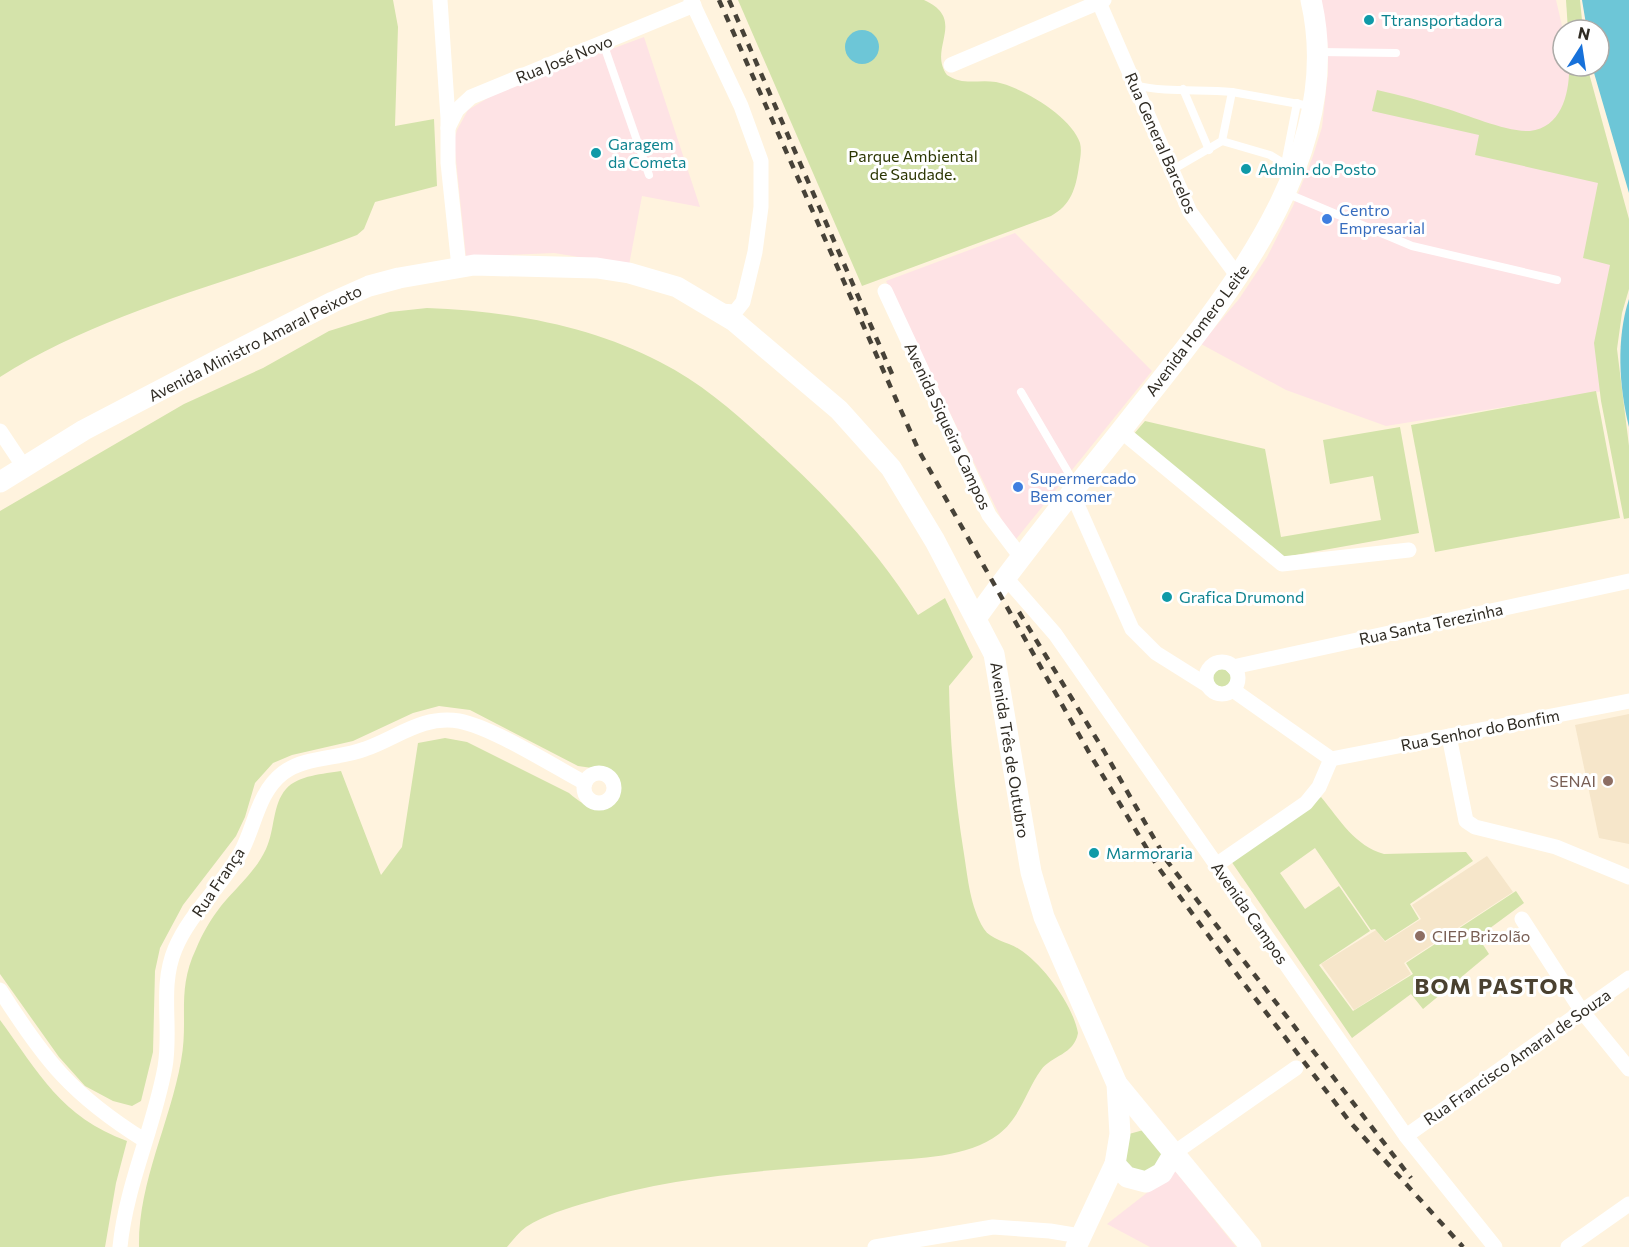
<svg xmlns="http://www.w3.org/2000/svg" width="1629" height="1247" font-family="Commissioner,sans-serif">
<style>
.industrial{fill:#fee3e5}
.built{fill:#f6e6ca}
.green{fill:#d4e3aa}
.water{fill:#6dc6d7}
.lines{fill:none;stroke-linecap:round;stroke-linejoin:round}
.lane{stroke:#fff;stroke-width:8}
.street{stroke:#fff;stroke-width:15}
.secondary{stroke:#fff;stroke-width:21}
.rail{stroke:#474238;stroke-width:4.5;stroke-dasharray:8 8;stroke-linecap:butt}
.culture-dot{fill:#0f9aa8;stroke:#fff;stroke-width:2}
.shop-dot{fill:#3f7fe0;stroke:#fff;stroke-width:2}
.education-dot{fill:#8d6e63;stroke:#fff;stroke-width:2}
.labels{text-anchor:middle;stroke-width:6;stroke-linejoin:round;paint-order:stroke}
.culture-label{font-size:16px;fill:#0d838f;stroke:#fff;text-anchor:start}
.street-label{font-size:16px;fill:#2f2b23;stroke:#fff}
.park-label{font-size:16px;fill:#2c3603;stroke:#fff}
.shop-label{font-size:16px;fill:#366cbe;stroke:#fff;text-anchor:start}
.education-label{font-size:16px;fill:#785e54;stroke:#fff;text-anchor:end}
.district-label{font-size:22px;font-weight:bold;letter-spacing:1.5px;fill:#4a4130;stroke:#fff}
</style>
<rect width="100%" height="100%" fill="#fff3de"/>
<g class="industrial">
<polygon points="1321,0 1556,0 1563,30 1563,66 1573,66 1606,196 1612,274 1603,391 1386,426 1286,390 1201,344 1239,299 1267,257 1293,206 1313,156 1322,127 1328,73 1328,48"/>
<polygon points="644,37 700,207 642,196 629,265 554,253 466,257 454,141 457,130 468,110 501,90"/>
<polygon points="1015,233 1152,371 1013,543 886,281"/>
<polygon points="1175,1171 1236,1247 1150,1247 1107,1224"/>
</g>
<g class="built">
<polygon points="1629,714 1629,844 1599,838 1575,725"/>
<polygon points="1487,856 1513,892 1404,963 1411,974 1354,1010 1321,964 1376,930 1385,942 1421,919 1412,905"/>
</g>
<g class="green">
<path d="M0,0H393L398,27L395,126L434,119L437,186L375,202L364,229L357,235C240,280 107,309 0,377Z"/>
<path d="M738,0H924C968,20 927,48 947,75C963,86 978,79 996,82C1022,87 1072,117 1080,143C1082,151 1080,159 1079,166C1076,188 1071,205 1051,216L862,286Z"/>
<polygon points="1566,0 1580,0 1583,30 1568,30"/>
<path d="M1569,66H1587L1629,219V289L1622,313L1617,349L1629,446V518L1624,519L1601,401L1594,343L1610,265L1583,258L1598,183L1475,155L1479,135L1372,111L1377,90C1400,95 1422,101 1444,108C1468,115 1506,132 1530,131C1562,128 1570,91 1569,66Z"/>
<path d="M427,308C506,311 589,325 660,362C700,382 733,411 766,441C825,494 876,548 918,615L945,598L973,657L949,686C950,743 955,798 964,854C968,879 970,906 984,929C991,940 1008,942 1019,949C1043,964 1073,1005 1078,1033C1074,1055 1052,1055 1041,1070C1026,1091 1020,1118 999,1134C967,1158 919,1158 881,1161C783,1170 684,1173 589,1202C568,1208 544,1215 526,1227C519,1232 513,1240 507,1247H139C138,1183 170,1123 181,1061C189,1020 176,991 196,949C202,934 211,919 221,906C236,888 256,871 266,849C275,830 272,805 286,789C298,775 324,774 341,771L381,875L402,847L418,743L445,738L467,742L569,793C583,805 602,819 618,800L620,781L613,771L578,766L470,710L439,706L413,713L353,741L292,755L273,763L255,783L245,817L236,836L183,905L160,948L155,971L153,1052L141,1101L132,1106L113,1101L85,1086L59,1057L0,974V511L184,404L263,368L329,331L390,312Z"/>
<polygon points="1596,391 1620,518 1435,552 1411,425"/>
<polygon points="1145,421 1265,449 1281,537 1381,520 1373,476 1330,484 1323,440 1400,427 1419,533 1279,558 1133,435"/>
<circle cx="1222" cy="678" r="13"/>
<path d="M1321,797C1340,820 1355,846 1384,854L1466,852L1473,861L1410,904L1419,919L1385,941L1375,929L1371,930L1315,848L1280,873L1305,909L1339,886L1370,931L1319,965L1353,1011L1413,974L1406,963L1516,891L1524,903L1478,937L1489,954L1423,1009L1411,994L1352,1038L1231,861Z"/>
<path d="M0,1020C39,1073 61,1117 127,1141L116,1183L105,1247H0Z"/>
<polygon points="1147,1129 1166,1159 1139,1178 1122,1158 1129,1134"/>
</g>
<g class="water">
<polygon points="1582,0 1629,0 1629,193 1592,66 1599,66 1599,30 1587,30"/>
<circle cx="862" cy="47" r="17"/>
<path d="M1629,299V427C1619,387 1616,339 1629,299Z"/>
</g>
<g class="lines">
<g class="lane">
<polyline points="603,43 649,175"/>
<polyline points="1319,52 1396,53"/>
<path d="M1135,85C1166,93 1200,89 1232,92L1222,141L1172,170"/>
<polyline points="1183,89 1209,150"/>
<polyline points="1232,92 1310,106"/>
<polyline points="1222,141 1270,155 1293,169"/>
<polyline points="1285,164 1297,103"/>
<polyline points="1286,193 1412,246 1557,280"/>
<polyline points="1021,392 1075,484"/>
</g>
<g class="street">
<polyline points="440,0 448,118 448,163 459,267"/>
<polyline points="691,0 741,106 761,161 761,207 755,252 743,302 735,312 720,311"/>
<polyline points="1098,0 1190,212 1239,278"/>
<polyline points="951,65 1104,0"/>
<polyline points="448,128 457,110 471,97 694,5"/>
<polyline points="885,291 989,515 1020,556"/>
<polyline points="0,431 24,467"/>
<polyline points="1121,431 1282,564 1409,550"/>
<polyline points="1072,493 1132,629 1156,653 1207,685"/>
<polyline points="1006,578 1055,634 1406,1136 1495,1247"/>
<circle cx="1222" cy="678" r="16"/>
<polyline points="1233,667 1629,581"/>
<polyline points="1233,690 1331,759"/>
<polyline points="1449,736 1466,821 1475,827 1556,847 1629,877"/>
<polyline points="1331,759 1629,701"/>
<circle cx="599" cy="788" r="15"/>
<polyline points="1216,865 1306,803 1319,787 1331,759"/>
<polyline points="1522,919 1581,1010 1629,1069"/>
<path d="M0,990C45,1061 72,1095 144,1140"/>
<polyline points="1406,1136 1629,978"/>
<polyline points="1174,1153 1296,1068"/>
<path d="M120,1247C126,1185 154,1128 165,1067C172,1028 159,987 175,949C190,913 222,886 241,852C255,826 258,792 283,773C305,756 340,759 365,749C397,738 422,715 459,721C492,727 553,766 585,783"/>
<polyline points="875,1247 993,1227 1050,1231 1080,1236"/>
<polyline points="1568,1247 1629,1204"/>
</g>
<g class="secondary">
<polyline points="0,482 84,430 216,361 333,302 369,286 399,278 474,265 597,268 629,273 677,287 734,321 839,410 891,468 935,541 994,654 1031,872 1044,917 1117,1084 1120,1134 1115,1164 1076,1247"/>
<path d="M977,617C1028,545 1084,478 1138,409C1227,296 1347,155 1311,0"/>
<polyline points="1117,1084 1251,1247"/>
<polyline points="1115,1164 1127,1177 1146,1182 1162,1173 1174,1153"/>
</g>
<g class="rail">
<polyline points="719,0 919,451 1091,756 1158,867 1242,981 1350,1122 1463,1247"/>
<polyline points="729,0 892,374"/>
<polyline points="1019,612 1104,751 1167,861 1411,1178"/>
</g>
</g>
<g class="culture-dot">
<circle cx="1369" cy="20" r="6"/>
<circle cx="596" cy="153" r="6"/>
<circle cx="1246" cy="169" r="6"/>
<circle cx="1167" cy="597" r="6"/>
<circle cx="1094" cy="853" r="6"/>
</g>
<g class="shop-dot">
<circle cx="1327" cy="219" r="6"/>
<circle cx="1018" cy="487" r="6"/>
</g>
<g class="education-dot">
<circle cx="1608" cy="781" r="6"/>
<circle cx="1420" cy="936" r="6"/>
</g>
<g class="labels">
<g class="culture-label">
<text x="1381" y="26">Ttransportadora</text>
<text x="608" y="150">Garagem<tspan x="608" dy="18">da Cometa</tspan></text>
<text x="1258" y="175">Admin. do Posto</text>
<text x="1179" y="603">Grafica Drumond</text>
<text x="1106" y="859">Marmoraria</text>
</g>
<g class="street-label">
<text transform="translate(564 59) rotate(-22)" y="6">Rua José Novo</text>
<text transform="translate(1161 143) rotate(66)" y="6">Rua General Barcelos</text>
<text transform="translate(1197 330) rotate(-53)" y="6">Avenida Homero Leite</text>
<text transform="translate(255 343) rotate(-27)" y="6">Avenida Ministro Amaral Peixoto</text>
<text transform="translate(948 426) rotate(65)" y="6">Avenida Siqueira Campos</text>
<text transform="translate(1431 624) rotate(-12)" y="6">Rua Santa Terezinha</text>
<text transform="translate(1480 730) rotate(-11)" y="6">Rua Senhor do Bonfim</text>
<text transform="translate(1010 750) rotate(81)" y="6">Avenida Três de Outubro</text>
<text transform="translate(218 882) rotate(-56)" y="6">Rua França</text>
<text transform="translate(1250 913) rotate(55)" y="6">Avenida Campos</text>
<text transform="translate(1517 1057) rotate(-35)" y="6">Rua Francisco Amaral de Souza</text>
</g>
<g class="park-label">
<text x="913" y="162">Parque Ambiental<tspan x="913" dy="18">de Saudade.</tspan></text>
</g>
<g class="shop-label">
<text x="1339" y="216">Centro<tspan x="1339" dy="18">Empresarial</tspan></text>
<text x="1030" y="484">Supermercado<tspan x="1030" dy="18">Bem comer</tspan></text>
</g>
<g class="education-label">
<text x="1596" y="787">SENAI</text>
<text x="1432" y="942" text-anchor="start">CIEP Brizolão</text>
</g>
<g class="district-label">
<text x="1495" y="994">BOM PASTOR</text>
</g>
</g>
<g transform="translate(1581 48) rotate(12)"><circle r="28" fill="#ffffff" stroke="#acaaa7" stroke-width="1.5"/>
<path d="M0-4.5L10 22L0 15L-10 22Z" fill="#1771da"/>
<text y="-9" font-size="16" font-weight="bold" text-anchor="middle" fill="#2f2b23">N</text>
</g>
</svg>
